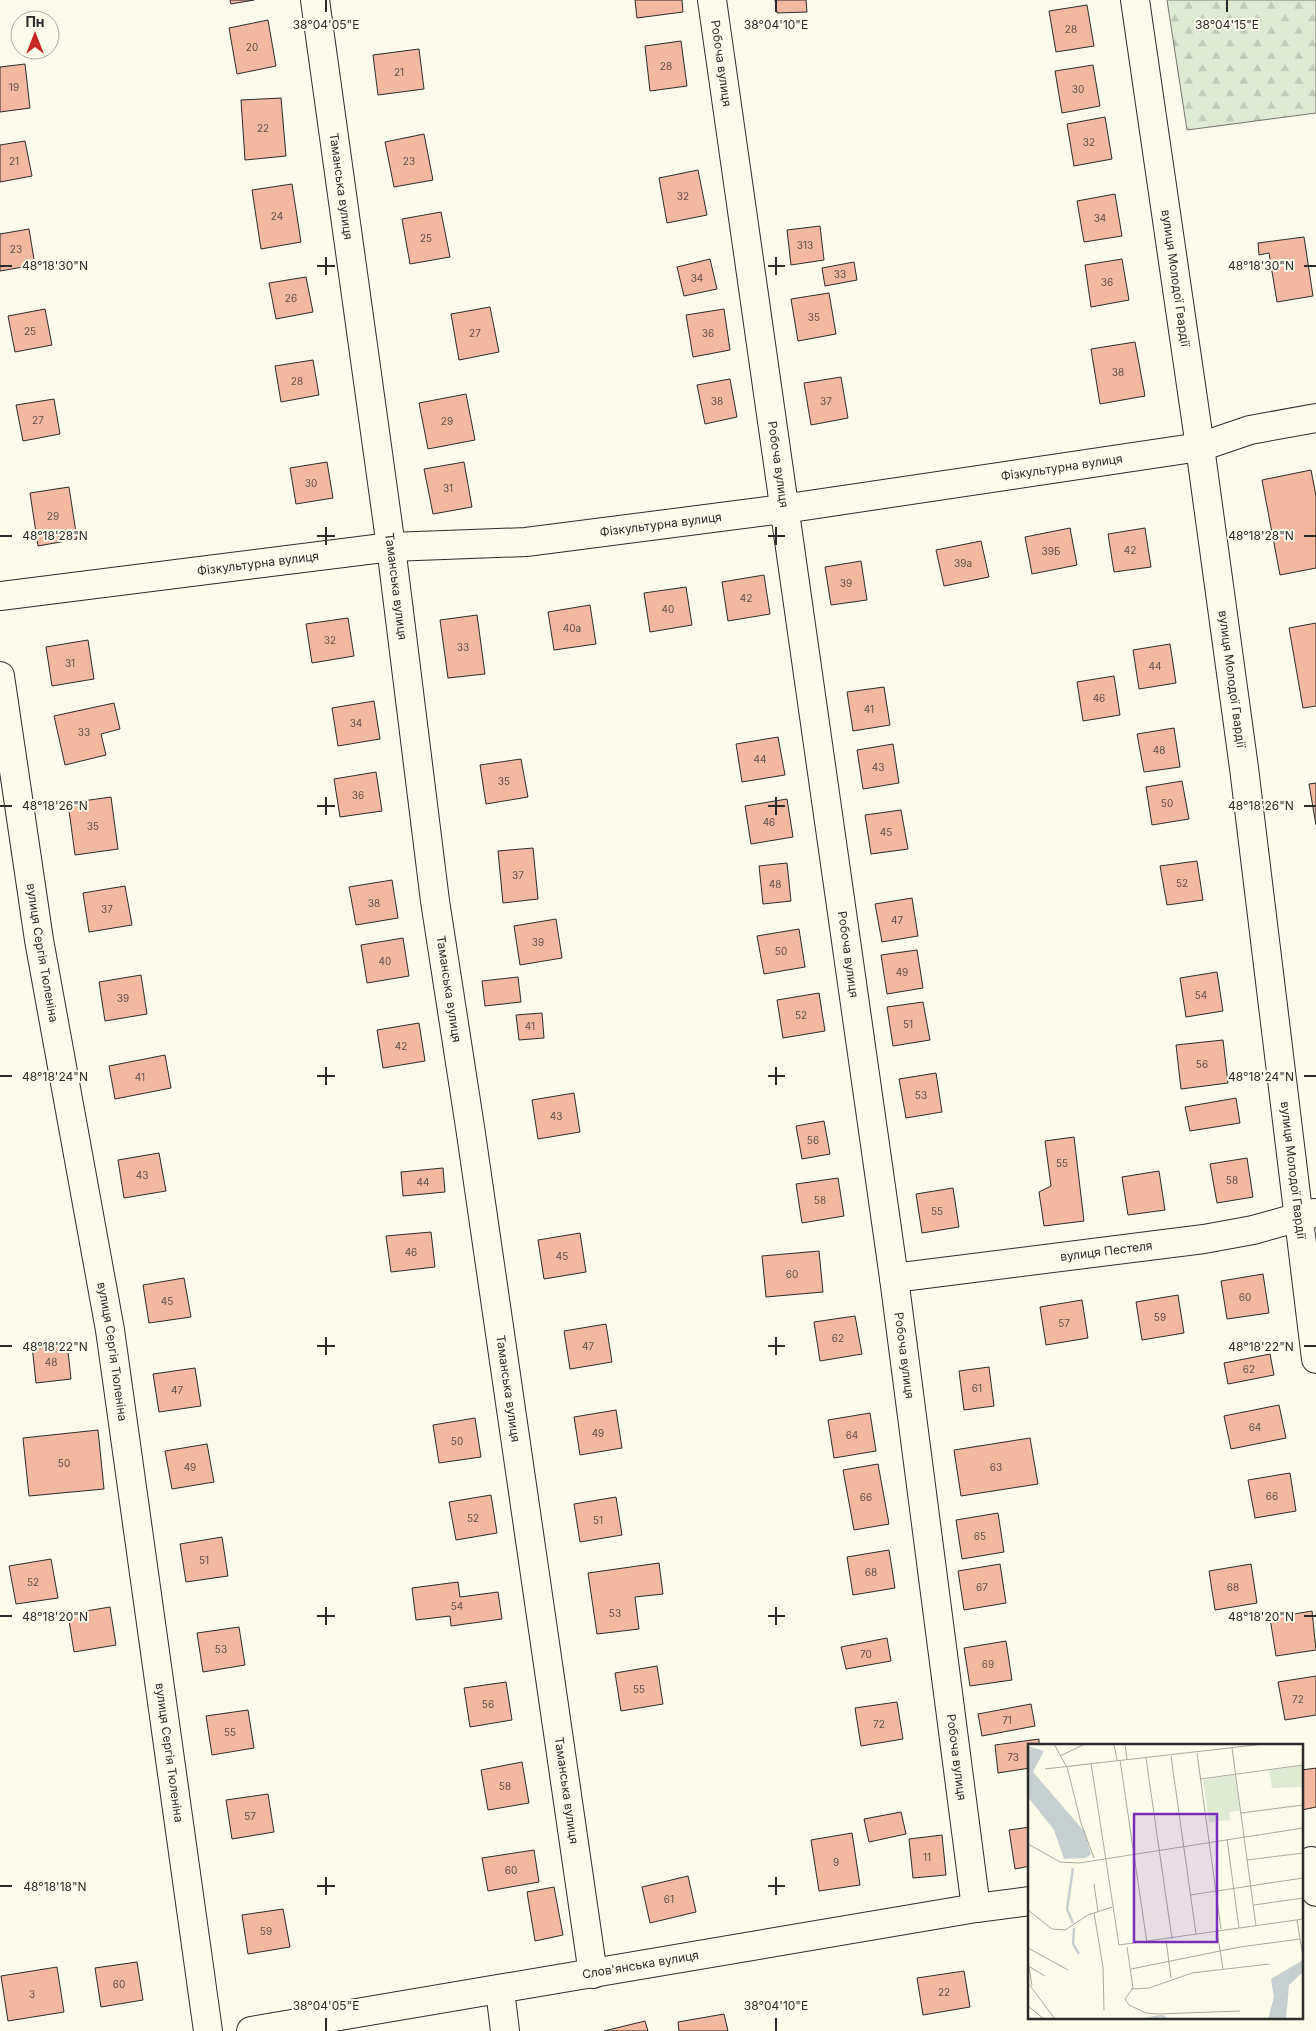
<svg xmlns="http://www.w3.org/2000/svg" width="1316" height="2031" font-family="Inter,sans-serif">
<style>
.forest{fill:url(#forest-firs);stroke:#74746e}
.building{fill:#f2b8a0;stroke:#2b2b2b}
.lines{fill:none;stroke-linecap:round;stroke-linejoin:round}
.minor-casing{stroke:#2b2b2b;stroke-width:30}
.minor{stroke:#fdfbea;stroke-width:28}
.ticks{fill:none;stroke:#2b2b2b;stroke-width:2}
.labels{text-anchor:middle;stroke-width:4;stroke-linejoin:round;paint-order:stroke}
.number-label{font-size:10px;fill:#5d4e48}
.street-label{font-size:12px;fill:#2b2b2b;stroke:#fdfbea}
.inset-river{fill:none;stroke:#c7d0d0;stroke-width:2.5}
.inset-road{fill:none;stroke:#a9a89e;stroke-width:1}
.view{fill:#7b2cbf;fill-opacity:0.15;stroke:#7b2cbf;stroke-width:2.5}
.inset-edge{fill:none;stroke:#2b2b2b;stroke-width:2.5}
.ticks-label{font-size:12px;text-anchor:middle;fill:#2b2b2b;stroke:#fdfbea;stroke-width:4;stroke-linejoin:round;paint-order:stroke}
</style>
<defs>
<pattern id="forest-firs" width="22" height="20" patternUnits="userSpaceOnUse" patternTransform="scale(1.25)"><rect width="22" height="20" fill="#deebd1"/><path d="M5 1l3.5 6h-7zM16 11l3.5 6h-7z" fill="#bfcab4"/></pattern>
</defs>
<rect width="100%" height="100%" fill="#fdfbea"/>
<polygon class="forest" points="1167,0 1316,0 1316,113 1187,130"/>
<g class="building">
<polygon points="230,0 254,0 231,4"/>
<polygon points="635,0 682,0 683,12 637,18"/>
<polygon points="775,0 806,0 807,12 777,13"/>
<polygon points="1087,5 1094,46 1056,52 1049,11"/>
<polygon points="268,20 276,66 237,74 229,28"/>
<polygon points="681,41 687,86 650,91 645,46"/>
<polygon points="419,49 424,89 378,95 373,55"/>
<polygon points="25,64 30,108 0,112 0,67"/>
<polygon points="1093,65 1100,106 1062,113 1055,71"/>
<polygon points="281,98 286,156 245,160 241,100"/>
<polygon points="1105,117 1112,159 1074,166 1067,124"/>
<polygon points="424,134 433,180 394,187 385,142"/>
<polygon points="25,141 32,176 0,182 0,145"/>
<polygon points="698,170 707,215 667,223 659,178"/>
<polygon points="292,184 301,242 261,249 252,190"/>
<polygon points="1115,194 1122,236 1084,242 1077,201"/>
<polygon points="441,212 450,257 410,264 402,219"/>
<polygon points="820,226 824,260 791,265 787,230"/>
<polygon points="29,229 35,265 0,271 0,234"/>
<polygon points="1304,237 1313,296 1277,302 1269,253 1259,255 1258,243"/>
<polygon points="710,259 717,289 684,296 677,267"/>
<polygon points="1122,259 1129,300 1091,307 1085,265"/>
<polygon points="854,262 857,280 825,286 822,268"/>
<polygon points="306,277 313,312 276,319 269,283"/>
<polygon points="829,293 836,334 798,341 791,299"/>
<polygon points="490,307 499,352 459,360 451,314"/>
<polygon points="45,309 52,345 15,352 8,316"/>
<polygon points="724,309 730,350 693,357 686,315"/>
<polygon points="1135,342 1145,396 1100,404 1091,349"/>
<polygon points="313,360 319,395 281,402 275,366"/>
<polygon points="841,377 848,418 811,425 804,383"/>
<polygon points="730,379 737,417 705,424 697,385"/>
<polygon points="466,394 475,440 428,449 419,403"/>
<polygon points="54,399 60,434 23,441 16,405"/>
<polygon points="327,462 333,498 296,504 290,468"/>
<polygon points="464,462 472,507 433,514 424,469"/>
<polygon points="1311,470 1316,496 1316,568 1280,575 1262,480"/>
<polygon points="69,487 77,539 38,546 30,493"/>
<polygon points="1070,528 1077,565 1032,574 1025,537"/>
<polygon points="1145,528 1151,567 1114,572 1108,534"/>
<polygon points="981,541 989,577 944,586 936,550"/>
<polygon points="861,561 867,600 831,605 825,567"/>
<polygon points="764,575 770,614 728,621 722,582"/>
<polygon points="686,587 692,625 650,632 644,593"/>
<polygon points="590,605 596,644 554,650 548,612"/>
<polygon points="477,615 485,674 448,678 440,620"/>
<polygon points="348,618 354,656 312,663 306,624"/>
<polygon points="1316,623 1316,706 1303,708 1289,628"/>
<polygon points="88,640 94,679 52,686 46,647"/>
<polygon points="1170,644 1176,683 1139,689 1133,650"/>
<polygon points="1114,676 1120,715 1083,721 1077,682"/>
<polygon points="884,687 890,725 853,731 847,692"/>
<polygon points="374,701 380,739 338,746 332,708"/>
<polygon points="114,703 120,729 101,734 106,755 65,765 54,716"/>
<polygon points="1174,728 1180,767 1144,772 1137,734"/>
<polygon points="778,737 785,775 742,782 736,744"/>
<polygon points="893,744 899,783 863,789 857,750"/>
<polygon points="521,759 528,797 486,804 480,765"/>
<polygon points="376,772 382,811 340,817 334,779"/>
<polygon points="1182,781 1189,819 1152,825 1146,787"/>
<polygon points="1316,783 1316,825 1309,784"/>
<polygon points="111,797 118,849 75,855 68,803"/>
<polygon points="787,799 793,837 751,844 745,806"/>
<polygon points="901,810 908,849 871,854 865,815"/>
<polygon points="533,848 538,899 503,903 498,851"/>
<polygon points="1197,861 1203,900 1167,905 1160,866"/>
<polygon points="787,863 791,901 763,904 759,866"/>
<polygon points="392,880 398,918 356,925 349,887"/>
<polygon points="125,886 132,925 89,932 83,893"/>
<polygon points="912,898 918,936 882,942 875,904"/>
<polygon points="556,919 562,958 520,965 514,926"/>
<polygon points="799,929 805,967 764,974 757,936"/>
<polygon points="403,938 409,976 367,983 361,945"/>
<polygon points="917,950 923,988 887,994 881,955"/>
<polygon points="1217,972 1223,1011 1186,1017 1180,978"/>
<polygon points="141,975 147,1014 105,1021 99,982"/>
<polygon points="518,977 521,1002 485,1006 482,981"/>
<polygon points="819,993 825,1031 783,1038 777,1000"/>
<polygon points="923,1002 930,1040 893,1046 887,1007"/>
<polygon points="542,1013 544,1038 519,1040 516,1015"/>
<polygon points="419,1023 425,1061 383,1068 377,1030"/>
<polygon points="1223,1040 1228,1083 1181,1089 1176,1045"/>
<polygon points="165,1055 171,1088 115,1099 109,1066"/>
<polygon points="936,1073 942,1112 906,1118 899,1079"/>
<polygon points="574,1093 580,1132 538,1139 532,1100"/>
<polygon points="1236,1098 1240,1123 1190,1131 1185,1107"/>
<polygon points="824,1121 830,1154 802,1159 796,1126"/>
<polygon points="1074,1137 1084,1221 1044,1226 1039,1192 1051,1186 1045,1141"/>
<polygon points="159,1153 166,1191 124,1198 118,1160"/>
<polygon points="1247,1158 1253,1197 1217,1203 1210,1164"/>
<polygon points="443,1168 445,1192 403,1196 401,1172"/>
<polygon points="1159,1171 1165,1210 1128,1215 1122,1177"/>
<polygon points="838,1178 844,1216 802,1223 796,1184"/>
<polygon points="953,1188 959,1227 922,1233 916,1194"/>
<polygon points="431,1232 435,1267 391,1272 386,1236"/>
<polygon points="580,1233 586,1272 544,1279 538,1240"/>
<polygon points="819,1251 823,1292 766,1297 762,1256"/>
<polygon points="1263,1274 1269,1313 1227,1319 1221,1281"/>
<polygon points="184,1278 191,1317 149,1323 143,1285"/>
<polygon points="1178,1295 1184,1333 1142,1340 1136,1302"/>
<polygon points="1082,1300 1088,1338 1046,1345 1040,1307"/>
<polygon points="855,1316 862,1354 820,1361 814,1322"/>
<polygon points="606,1324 612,1362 570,1369 564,1331"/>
<polygon points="67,1342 71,1379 36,1383 32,1346"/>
<polygon points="1270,1354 1274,1375 1228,1384 1224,1363"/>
<polygon points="989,1367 994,1406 964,1410 959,1371"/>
<polygon points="195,1368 201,1406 159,1412 153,1374"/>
<polygon points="1279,1405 1286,1438 1231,1449 1224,1416"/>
<polygon points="616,1410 622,1448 580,1455 574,1417"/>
<polygon points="870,1413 876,1451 834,1458 828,1420"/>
<polygon points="475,1418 481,1457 439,1463 433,1425"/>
<polygon points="98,1430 104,1489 29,1496 23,1438"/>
<polygon points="1030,1438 1038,1484 961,1496 954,1450"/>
<polygon points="207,1444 214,1482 172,1489 165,1451"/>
<polygon points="878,1464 889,1524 854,1530 843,1470"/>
<polygon points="1290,1473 1296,1511 1255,1518 1248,1480"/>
<polygon points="491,1495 497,1533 456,1540 449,1502"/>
<polygon points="616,1497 622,1535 580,1542 574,1504"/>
<polygon points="998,1513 1004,1552 962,1559 956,1520"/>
<polygon points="222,1537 228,1576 186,1582 180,1544"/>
<polygon points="889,1550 895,1588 853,1595 847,1557"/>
<polygon points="51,1559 58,1598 16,1604 9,1566"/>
<polygon points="659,1563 663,1594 635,1597 639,1629 597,1634 588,1573"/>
<polygon points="1000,1564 1006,1603 964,1610 958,1571"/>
<polygon points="1251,1564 1257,1603 1215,1610 1209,1571"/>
<polygon points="458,1582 460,1597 498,1592 502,1619 451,1626 450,1616 416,1620 412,1588"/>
<polygon points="110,1607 116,1645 74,1652 68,1614"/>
<polygon points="1312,1611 1316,1650 1276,1656 1270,1618"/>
<polygon points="239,1627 245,1665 203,1672 197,1633"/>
<polygon points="887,1638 891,1661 846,1669 841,1647"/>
<polygon points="1006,1641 1012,1680 970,1686 964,1648"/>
<polygon points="657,1666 663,1704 621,1711 615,1673"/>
<polygon points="1316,1676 1316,1715 1285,1720 1278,1682"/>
<polygon points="506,1682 512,1720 470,1727 464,1688"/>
<polygon points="897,1702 903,1739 861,1746 855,1708"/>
<polygon points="1031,1704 1035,1726 982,1736 978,1714"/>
<polygon points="248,1710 254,1748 212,1755 206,1716"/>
<polygon points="1039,1739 1039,1745 1030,1745 1030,1768 998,1773 995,1745"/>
<polygon points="522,1762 529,1803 488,1810 481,1770"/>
<polygon points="1316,1768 1316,1807 1302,1810 1302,1770"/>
<polygon points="268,1794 274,1832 232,1839 226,1800"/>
<polygon points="901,1812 906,1834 869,1842 864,1819"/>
<polygon points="1030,1827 1030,1866 1015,1869 1009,1830"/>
<polygon points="852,1833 860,1885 819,1891 811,1840"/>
<polygon points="942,1835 946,1875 913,1878 909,1839"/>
<polygon points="534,1850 539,1882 488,1891 482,1858"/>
<polygon points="688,1876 696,1912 650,1923 642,1887"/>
<polygon points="554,1887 563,1935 535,1941 527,1892"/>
<polygon points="283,1909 290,1947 248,1954 242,1915"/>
<polygon points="137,1962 143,2000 101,2007 95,1968"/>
<polygon points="57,1967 64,2012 8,2021 1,1976"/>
<polygon points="964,1971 970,2007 923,2015 917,1978"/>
<polygon points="724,2014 728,2031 679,2031 678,2022"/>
<polygon points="645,2021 648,2031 604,2031"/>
</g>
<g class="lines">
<defs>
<g id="minor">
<path id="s1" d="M315,0L391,547L435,901L470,1127L593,1974"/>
<path id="s2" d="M712,0L894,1278L976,1908"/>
<path id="s3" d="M1135,0L1200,447L1244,768L1316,1359"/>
<path id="s4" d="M0,596L391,547L526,542L783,509L1200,447L1250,430L1316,418"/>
<path id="s5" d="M0,676L39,940L110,1330L208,2031"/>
<path id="s6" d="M894,1278L1204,1239L1253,1230L1314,1213"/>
<polyline points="1311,1861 1316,1892"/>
<polyline points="500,1990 505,2031"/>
<path id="s7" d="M251,2031L976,1908L1030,1901"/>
</g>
</defs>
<use href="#minor" class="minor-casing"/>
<use href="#minor" class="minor"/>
</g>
<path class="ticks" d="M326,0V12M776,0V12M1227,0V12M326,257V275M776,257V275M0,266H12M317,266H335M768,266H785M1304,266H1316M326,527V545M776,527V545M0,536H12M317,536H335M768,536H785M1304,536H1316M326,797V815M776,797V815M0,806H12M317,806H335M768,806H785M1304,806H1316M326,1067V1085M776,1067V1085M0,1076H12M317,1076H335M768,1076H785M1304,1076H1316M326,1337V1355M776,1337V1355M0,1346H12M317,1346H335M768,1346H785M1304,1346H1316M326,1607V1625M776,1607V1625M0,1616H12M317,1616H335M768,1616H785M1304,1616H1316M326,1877V1895M776,1877V1895M0,1886H12M317,1886H335M768,1886H785M326,2018V2031M776,2018V2031"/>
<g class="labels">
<g class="number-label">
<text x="1071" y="33">28</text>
<text x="252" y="51">20</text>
<text x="666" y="70">28</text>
<text x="399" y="76">21</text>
<text x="14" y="91">19</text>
<text x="1078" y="93">30</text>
<text x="263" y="132">22</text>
<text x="1089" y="146">32</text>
<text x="14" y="165">21</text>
<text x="409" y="165">23</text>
<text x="683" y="200">32</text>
<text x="277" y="220">24</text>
<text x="1100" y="222">34</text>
<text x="426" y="242">25</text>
<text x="805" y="249">313</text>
<text x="16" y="253">23</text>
<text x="840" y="278">33</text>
<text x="697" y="282">34</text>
<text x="1107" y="286">36</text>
<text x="291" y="302">26</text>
<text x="814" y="321">35</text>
<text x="30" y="335">25</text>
<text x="475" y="337">27</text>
<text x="708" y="337">36</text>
<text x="1118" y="376">38</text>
<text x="297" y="385">28</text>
<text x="717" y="405">38</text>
<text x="826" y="405">37</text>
<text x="38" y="424">27</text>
<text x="447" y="425">29</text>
<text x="311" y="487">30</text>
<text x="448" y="492">31</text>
<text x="53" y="520">29</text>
<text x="1130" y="554">42</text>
<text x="1051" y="555">39Б</text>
<text x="963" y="567">39а</text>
<text x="846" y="587">39</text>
<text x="746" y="602">42</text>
<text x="668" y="613">40</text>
<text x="572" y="632">40а</text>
<text x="330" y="644">32</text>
<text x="463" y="651">33</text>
<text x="70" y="667">31</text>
<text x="1155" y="670">44</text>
<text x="1099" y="702">46</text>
<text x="869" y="713">41</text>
<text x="356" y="727">34</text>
<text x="84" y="736">33</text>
<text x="1159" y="754">48</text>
<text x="760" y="763">44</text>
<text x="878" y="771">43</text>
<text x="504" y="785">35</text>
<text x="358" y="799">36</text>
<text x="1167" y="807">50</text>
<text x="769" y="826">46</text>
<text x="93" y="830">35</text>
<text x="886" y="836">45</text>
<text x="518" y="879">37</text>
<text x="1182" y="887">52</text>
<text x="775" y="888">48</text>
<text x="374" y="907">38</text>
<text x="107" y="913">37</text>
<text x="897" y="924">47</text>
<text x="538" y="946">39</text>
<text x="781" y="955">50</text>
<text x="385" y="965">40</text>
<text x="902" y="976">49</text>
<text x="1201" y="999">54</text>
<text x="123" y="1002">39</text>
<text x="801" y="1019">52</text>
<text x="908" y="1028">51</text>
<text x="530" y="1030">41</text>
<text x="401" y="1050">42</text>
<text x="1202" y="1068">56</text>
<text x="140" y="1081">41</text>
<text x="921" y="1099">53</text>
<text x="556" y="1120">43</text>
<text x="813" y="1144">56</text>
<text x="1062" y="1167">55</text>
<text x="142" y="1179">43</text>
<text x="1232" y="1184">58</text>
<text x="423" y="1186">44</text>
<text x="820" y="1204">58</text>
<text x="937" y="1215">55</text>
<text x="411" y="1256">46</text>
<text x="562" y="1260">45</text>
<text x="792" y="1278">60</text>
<text x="1245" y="1301">60</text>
<text x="167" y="1305">45</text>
<text x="1160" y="1321">59</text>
<text x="1064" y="1327">57</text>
<text x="838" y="1342">62</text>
<text x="588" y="1350">47</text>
<text x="51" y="1366">48</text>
<text x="1249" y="1373">62</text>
<text x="977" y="1392">61</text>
<text x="177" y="1394">47</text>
<text x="1255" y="1431">64</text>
<text x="598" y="1437">49</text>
<text x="852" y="1439">64</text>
<text x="457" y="1445">50</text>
<text x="64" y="1467">50</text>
<text x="190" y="1471">49</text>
<text x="996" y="1471">63</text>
<text x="1272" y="1500">66</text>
<text x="866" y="1501">66</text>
<text x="473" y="1522">52</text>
<text x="598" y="1524">51</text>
<text x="980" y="1540">65</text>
<text x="204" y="1564">51</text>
<text x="871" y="1576">68</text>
<text x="33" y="1586">52</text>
<text x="982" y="1591">67</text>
<text x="1233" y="1591">68</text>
<text x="457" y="1610">54</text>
<text x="615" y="1617">53</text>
<text x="221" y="1653">53</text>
<text x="866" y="1658">70</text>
<text x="988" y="1668">69</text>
<text x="639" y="1693">55</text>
<text x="1298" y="1703">72</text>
<text x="488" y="1708">56</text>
<text x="1007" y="1724">71</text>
<text x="879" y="1728">72</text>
<text x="230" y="1736">55</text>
<text x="1013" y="1761">73</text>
<text x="505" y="1790">58</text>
<text x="250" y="1820">57</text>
<text x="927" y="1861">11</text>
<text x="836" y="1866">9</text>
<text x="511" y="1874">60</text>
<text x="669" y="1903">61</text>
<text x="266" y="1935">59</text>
<text x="119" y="1988">60</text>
<text x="944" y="1996">22</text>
<text x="32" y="1998">3</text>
</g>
<g class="street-label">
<text dy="4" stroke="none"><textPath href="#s2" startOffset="64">Робоча вулиця</textPath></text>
<text dy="4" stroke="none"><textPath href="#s1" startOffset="188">Таманська вулиця</textPath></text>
<text dy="4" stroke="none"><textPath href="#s3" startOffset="281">вулиця Молодої Гвардії</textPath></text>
<text dy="4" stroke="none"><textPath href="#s2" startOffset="469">Робоча вулиця</textPath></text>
<text dy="4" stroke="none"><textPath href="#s4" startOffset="1070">Фізкультурна вулиця</textPath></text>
<text dy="4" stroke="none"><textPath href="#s4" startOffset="665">Фізкультурна вулиця</textPath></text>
<text dy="4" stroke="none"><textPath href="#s4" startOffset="260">Фізкультурна вулиця</textPath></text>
<text dy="4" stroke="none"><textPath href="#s1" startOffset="592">Таманська вулиця</textPath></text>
<text dy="4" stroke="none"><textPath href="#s3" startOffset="686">вулиця Молодої Гвардії</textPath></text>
<text dy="4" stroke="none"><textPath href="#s5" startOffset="280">вулиця Сергія Тюленіна</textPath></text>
<text dy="4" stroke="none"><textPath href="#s2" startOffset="964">Робоча вулиця</textPath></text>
<text dy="4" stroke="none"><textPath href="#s1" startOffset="998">Таманська вулиця</textPath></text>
<text dy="4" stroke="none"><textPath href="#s3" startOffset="1181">вулиця Молодої Гвардії</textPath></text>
<text dy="4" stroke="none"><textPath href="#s6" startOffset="214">вулиця Пестеля</textPath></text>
<text dy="4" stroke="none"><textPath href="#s5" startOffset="685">вулиця Сергія Тюленіна</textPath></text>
<text dy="4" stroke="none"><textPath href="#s2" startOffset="1369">Робоча вулиця</textPath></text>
<text dy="4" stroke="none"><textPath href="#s1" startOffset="1402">Таманська вулиця</textPath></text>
<text dy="4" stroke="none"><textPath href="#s5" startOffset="1090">вулиця Сергія Тюленіна</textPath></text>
<text dy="4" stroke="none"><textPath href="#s2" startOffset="1774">Робоча вулиця</textPath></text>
<text dy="4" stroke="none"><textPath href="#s1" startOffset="1808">Таманська вулиця</textPath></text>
<text dy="4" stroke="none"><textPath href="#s7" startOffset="395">Слов'янська вулиця</textPath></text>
</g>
</g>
<g transform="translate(1028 1744)">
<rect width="275" height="275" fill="#fdfbea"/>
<path d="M275,22V48L274,43L244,44L241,26ZM207,31L212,67L201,68L202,76L181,78L175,36Z" fill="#deebd1"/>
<path d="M0,2L16,7L5,28L56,87L63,110L58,114L36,115L26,86L0,53ZM275,216V228L261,241L258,275H240L246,253L243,235Z" fill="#c7d0d0"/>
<path class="inset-river" d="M45,124L39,165L45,179M46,184L45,200L51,210M117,275L134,272L139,275"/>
<path class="inset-road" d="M26,0L38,22M86,0L89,16M97,0L99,15M204,4L228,182M169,9L193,185M32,12L57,0M143,12L168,190M118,14L144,195M92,16L119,199M63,19L91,201L275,175M39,23L53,79L66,114M17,25L236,0M173,35L275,21M213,69L275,61M199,95L211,184M0,100L32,118L51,119L275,84M219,116L275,109M66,140L70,168M162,151L275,134M226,161L275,154M0,166L24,185L37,186L60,171L84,163M66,169L75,223L76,266M269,176L275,213M189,187L195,225M138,196L143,234M99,203L105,244L97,255L101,261L118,269L130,270L212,267M0,204L40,226M0,222L17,232M1,223L4,242M103,225L212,203L272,195M0,239L27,275M103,245L121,244L164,229L241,220M0,262L16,275"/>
<path class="view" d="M106,70H189V198H106Z"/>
<rect width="275" height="275" class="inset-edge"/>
</g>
<g class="ticks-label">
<text x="326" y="29">38°04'05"E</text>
<text x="776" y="29">38°04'10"E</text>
<text x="1227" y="29">38°04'15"E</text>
<text x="55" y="270">48°18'30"N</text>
<text x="1261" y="270">48°18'30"N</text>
<text x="55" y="540">48°18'28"N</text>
<text x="1261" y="540">48°18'28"N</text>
<text x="55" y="810">48°18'26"N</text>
<text x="1261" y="810">48°18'26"N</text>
<text x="55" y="1081">48°18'24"N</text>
<text x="1261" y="1081">48°18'24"N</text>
<text x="55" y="1351">48°18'22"N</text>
<text x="1261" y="1351">48°18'22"N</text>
<text x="55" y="1621">48°18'20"N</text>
<text x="1261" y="1621">48°18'20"N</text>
<text x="55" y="1891">48°18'18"N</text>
<text x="326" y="2010">38°04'05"E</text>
<text x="776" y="2010">38°04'10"E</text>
</g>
<g transform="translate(35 35)"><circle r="24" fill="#fdfbea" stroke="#a9a89e"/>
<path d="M0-4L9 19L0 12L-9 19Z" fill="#c62828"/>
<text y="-8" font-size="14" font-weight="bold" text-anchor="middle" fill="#2b2b2b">Пн</text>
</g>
</svg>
